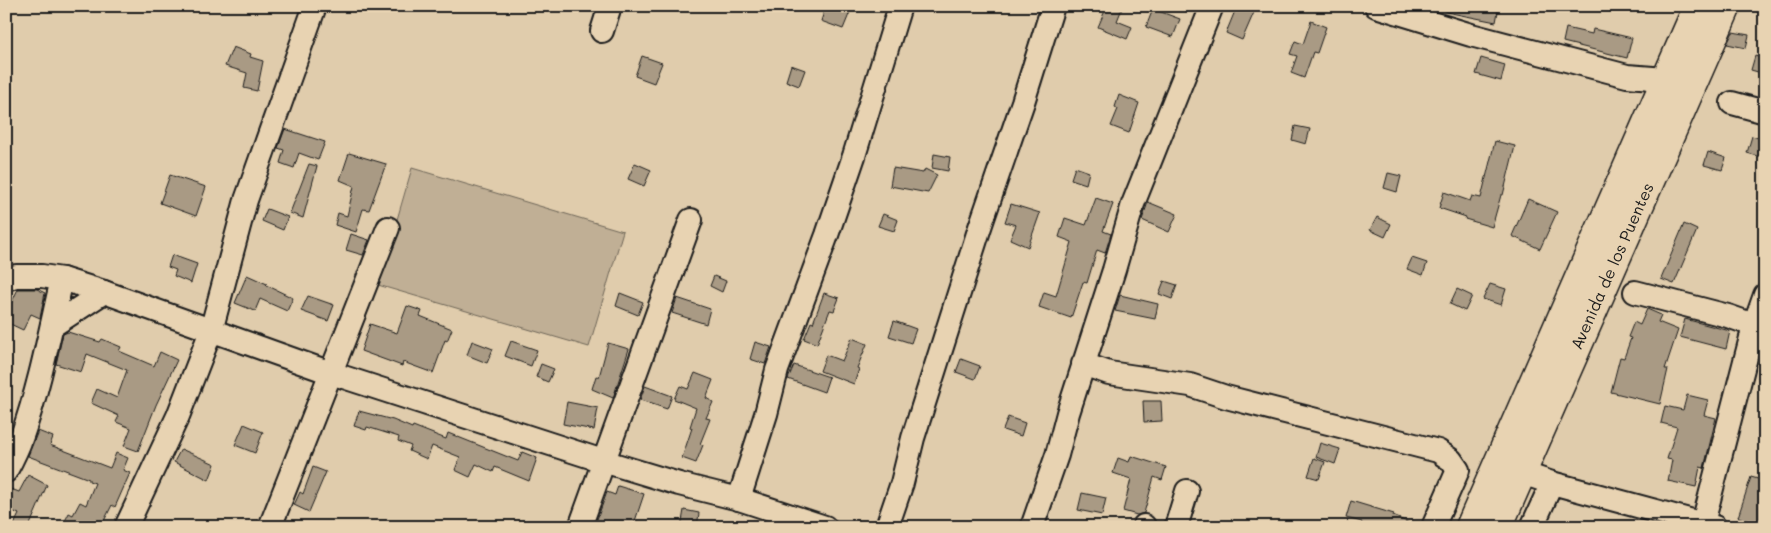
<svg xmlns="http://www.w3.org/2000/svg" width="1771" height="533" font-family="Mali,sans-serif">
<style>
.green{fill:#c0af95;stroke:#6e6658}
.building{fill:#a99a84;stroke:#1c1c1c}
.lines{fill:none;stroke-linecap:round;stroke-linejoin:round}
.minor-casing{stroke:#1c1c1c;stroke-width:26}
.major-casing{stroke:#1c1c1c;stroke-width:31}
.minor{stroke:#e8d3b2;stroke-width:22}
.major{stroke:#e8d3b2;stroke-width:28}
.labels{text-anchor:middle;stroke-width:4;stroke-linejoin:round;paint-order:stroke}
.street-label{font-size:16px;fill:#1c1c1c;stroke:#e8d3b2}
</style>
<rect width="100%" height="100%" fill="#e0ccac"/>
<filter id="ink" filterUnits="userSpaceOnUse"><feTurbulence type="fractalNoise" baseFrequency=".02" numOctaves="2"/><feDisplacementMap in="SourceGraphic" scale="10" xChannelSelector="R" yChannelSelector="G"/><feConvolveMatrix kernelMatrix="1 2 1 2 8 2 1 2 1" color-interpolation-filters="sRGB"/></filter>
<g filter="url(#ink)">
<polygon class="green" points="412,168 623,231 589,347 378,285"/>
<g class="building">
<polygon points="826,6 835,6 850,12 843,29 821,21"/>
<polygon points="1107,6 1123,6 1117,21 1132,27 1127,39 1098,27"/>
<polygon points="1237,6 1247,6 1255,10 1242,40 1226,33"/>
<polygon points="1447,6 1499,6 1496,22 1446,12"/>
<polygon points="1153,9 1180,19 1173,37 1146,27"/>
<polygon points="1311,21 1326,27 1317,53 1313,52 1304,78 1291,73 1297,56 1290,54 1295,41 1303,44"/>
<polygon points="1566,28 1592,34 1593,29 1632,38 1627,58 1563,42"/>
<polygon points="1733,32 1749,35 1746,48 1727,44"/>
<polygon points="233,47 251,54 250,57 263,61 257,91 244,88 247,73 225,66"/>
<polygon points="642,56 662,63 654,83 635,76"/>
<polygon points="1755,56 1765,59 1765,74 1751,70"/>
<polygon points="1481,58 1505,65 1501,81 1476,74"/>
<polygon points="791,65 805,70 799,86 786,81"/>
<polygon points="1119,95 1139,103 1129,133 1111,126 1118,109 1115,107"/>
<polygon points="1295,126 1310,129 1306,144 1292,140"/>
<polygon points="285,129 325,142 318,160 299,153 294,168 280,163 284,150 278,148"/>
<polygon points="1752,136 1765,140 1765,158 1747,153"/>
<polygon points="1495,141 1515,146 1503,195 1501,195 1492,227 1465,219 1466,217 1439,208 1444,192 1470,201 1472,196 1481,198"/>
<polygon points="1708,152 1726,158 1722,170 1704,165"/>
<polygon points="349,153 386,164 369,210 363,209 356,232 335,225 338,213 347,216 354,186 340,180"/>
<polygon points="934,154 950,157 948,171 932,168"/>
<polygon points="635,163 651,170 644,186 628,179"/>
<polygon points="309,164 317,166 303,218 290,213"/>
<polygon points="1075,167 1089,172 1086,184 1071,179"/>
<polygon points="893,168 923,173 925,169 937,175 928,193 890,186"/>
<polygon points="1388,173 1401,176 1397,192 1384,188"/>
<polygon points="170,175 206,187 196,216 160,203"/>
<polygon points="1096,198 1113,204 1103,231 1111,234 1105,253 1097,250 1087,283 1083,282 1071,318 1039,307 1044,292 1056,296 1072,242 1059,237 1065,218 1086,225"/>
<polygon points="1528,199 1557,212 1540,249 1512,236"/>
<polygon points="1148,202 1177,214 1169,232 1142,220"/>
<polygon points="1011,204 1040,213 1028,247 1010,239 1016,225 1005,222"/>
<polygon points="267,209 288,217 283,230 262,221"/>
<polygon points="883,214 898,220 894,231 878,226"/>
<polygon points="1377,217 1391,224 1385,237 1370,230"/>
<polygon points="1684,224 1697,230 1674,284 1661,279"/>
<polygon points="351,234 369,240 363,255 346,250"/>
<polygon points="172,255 197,264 191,283 174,276 176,270 168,267"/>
<polygon points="1412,258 1427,263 1423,275 1407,269"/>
<polygon points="247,275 267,284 266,285 293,298 287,311 260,299 255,311 235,303"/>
<polygon points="714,276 726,281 722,292 710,286"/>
<polygon points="1164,281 1177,285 1172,299 1159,294"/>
<polygon points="1490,284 1506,289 1501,305 1483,299"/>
<polygon points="18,289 37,289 45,293 40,318 31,314 23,330 6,322 6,314"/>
<polygon points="1457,289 1472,296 1465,311 1450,304"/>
<polygon points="620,293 643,302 638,315 616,306"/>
<polygon points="824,293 839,298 834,311 830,310 817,344 804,339 811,322 813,323"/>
<polygon points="1120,295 1158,304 1155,319 1115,311"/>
<polygon points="308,296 334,305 328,321 301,311"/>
<polygon points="677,298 710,309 706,324 672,313"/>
<polygon points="407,306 422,311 420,316 452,329 447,341 445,340 433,373 403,362 402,366 361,351 370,324 397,333"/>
<polygon points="1647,309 1661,315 1658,322 1678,330 1665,369 1668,369 1660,404 1611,392 1620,357 1624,358 1631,338 1628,337 1634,322 1640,325"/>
<polygon points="1685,319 1730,331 1726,349 1680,337"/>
<polygon points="894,321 916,329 911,343 889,336"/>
<polygon points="68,332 100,342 102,339 121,347 119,351 154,366 160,352 177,360 156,405 138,451 124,446 131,428 116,422 119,416 91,403 97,389 117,398 127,370 87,354 81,372 56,364 63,334"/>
<polygon points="852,338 867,344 857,368 859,369 854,384 820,371 826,355 842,361"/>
<polygon points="472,341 493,349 487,363 467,355"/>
<polygon points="511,341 537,350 531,366 505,356"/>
<polygon points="755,342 771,347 765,364 750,359"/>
<polygon points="608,343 629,349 613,398 592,389 596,376 599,377"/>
<polygon points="961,359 980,366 975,379 956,372"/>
<polygon points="541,364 554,369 548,382 536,377"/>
<polygon points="794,365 829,377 824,392 788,379"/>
<polygon points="695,373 713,380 706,398 713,402 706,418 710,419 700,444 703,445 696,463 682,458 692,428 690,427 696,408 674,399 680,386 688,389"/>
<polygon points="645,386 672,396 667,409 640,400"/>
<polygon points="1687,395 1708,400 1704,415 1716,418 1704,468 1700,467 1696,487 1668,481 1672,460 1667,459 1677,427 1661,423 1665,406 1683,410"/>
<polygon points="1143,401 1161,401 1162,421 1144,422"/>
<polygon points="567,402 598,408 594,430 563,424"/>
<polygon points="359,411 393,420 412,428 413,426 446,439 448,433 518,461 522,452 537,458 529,481 495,467 493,472 476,464 470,477 455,470 460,457 432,446 427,459 409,451 411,446 398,441 399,437 367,427 366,430 354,426"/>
<polygon points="1008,417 1025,423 1021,436 1003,430"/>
<polygon points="244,424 263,432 255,453 235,445"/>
<polygon points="38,431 53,437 50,445 110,468 116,453 128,458 123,470 130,473 115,507 112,505 101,527 62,527 69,513 73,515 80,502 86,505 95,483 89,481 89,479 28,456"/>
<polygon points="1320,443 1340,449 1335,464 1316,457"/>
<polygon points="181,449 215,464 209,480 174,462"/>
<polygon points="1131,456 1166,467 1162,480 1154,477 1144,513 1137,515 1123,511 1131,479 1113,473 1118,458 1129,462"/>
<polygon points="1314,458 1325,462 1319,479 1308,476"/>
<polygon points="313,467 326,472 309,512 294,505 300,492 303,494"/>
<polygon points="28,475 47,485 29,527 13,527 19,514 6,508 6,501 11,489 19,492"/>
<polygon points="1751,477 1765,481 1765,526 1738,517"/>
<polygon points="618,486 644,494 633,527 609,527 596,522 607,492 615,495"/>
<polygon points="1082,493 1106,498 1102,515 1078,510"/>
<polygon points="1351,501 1394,514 1393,516 1419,527 1360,527 1362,522 1346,518"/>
<polygon points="684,510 699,513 697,527 681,527"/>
</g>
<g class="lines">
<defs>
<g id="minor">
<polyline points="1376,6 1471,35 1627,76 1666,79"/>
<polyline points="602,31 610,6"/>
<polyline points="1732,103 1765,112"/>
<polyline points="6,279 16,276 42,276 62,279 104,292 331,373 603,461 679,484 739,499 825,527"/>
<polyline points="1635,292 1728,316 1765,329"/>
<polyline points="52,326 104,292"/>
<polyline points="1083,364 1109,373 1190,385 1226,397 1438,451 1451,460 1458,470 1433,527"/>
<path d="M6,471C12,460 18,448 22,436C40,385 50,331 62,279"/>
<polyline points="1522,473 1552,483 1715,527"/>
<polyline points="739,499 766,414 777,370 827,235 854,156 900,6"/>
<polyline points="1144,526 1144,527"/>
<polyline points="126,527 178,416 211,331 246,200 315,6"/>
<polyline points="270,527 388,228"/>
<polyline points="580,527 691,220"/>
<polyline points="887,527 902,483 913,438 980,227 1023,102 1053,6"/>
<polyline points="1032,527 1057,455 1068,413 1114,270 1133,204 1212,6"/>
<polyline points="1176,527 1187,491"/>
<polyline points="1532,527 1552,483"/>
<polyline points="1702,527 1754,326 1765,295"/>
</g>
<g id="major">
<polyline points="1470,527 1698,6"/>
<polyline points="1498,527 1727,6"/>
</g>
</defs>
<use href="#minor" class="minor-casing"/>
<use href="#major" class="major-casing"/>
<use href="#minor" class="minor"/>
<use href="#major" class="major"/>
</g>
</g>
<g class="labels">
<g class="street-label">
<text transform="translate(1612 266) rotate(-66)" y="6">Avenida de los Puentes</text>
</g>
</g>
<rect width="1771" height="533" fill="none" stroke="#e8d3b2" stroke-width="25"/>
<rect x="12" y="12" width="1746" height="508" fill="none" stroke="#1c1c1c" stroke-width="2" filter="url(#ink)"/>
</svg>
